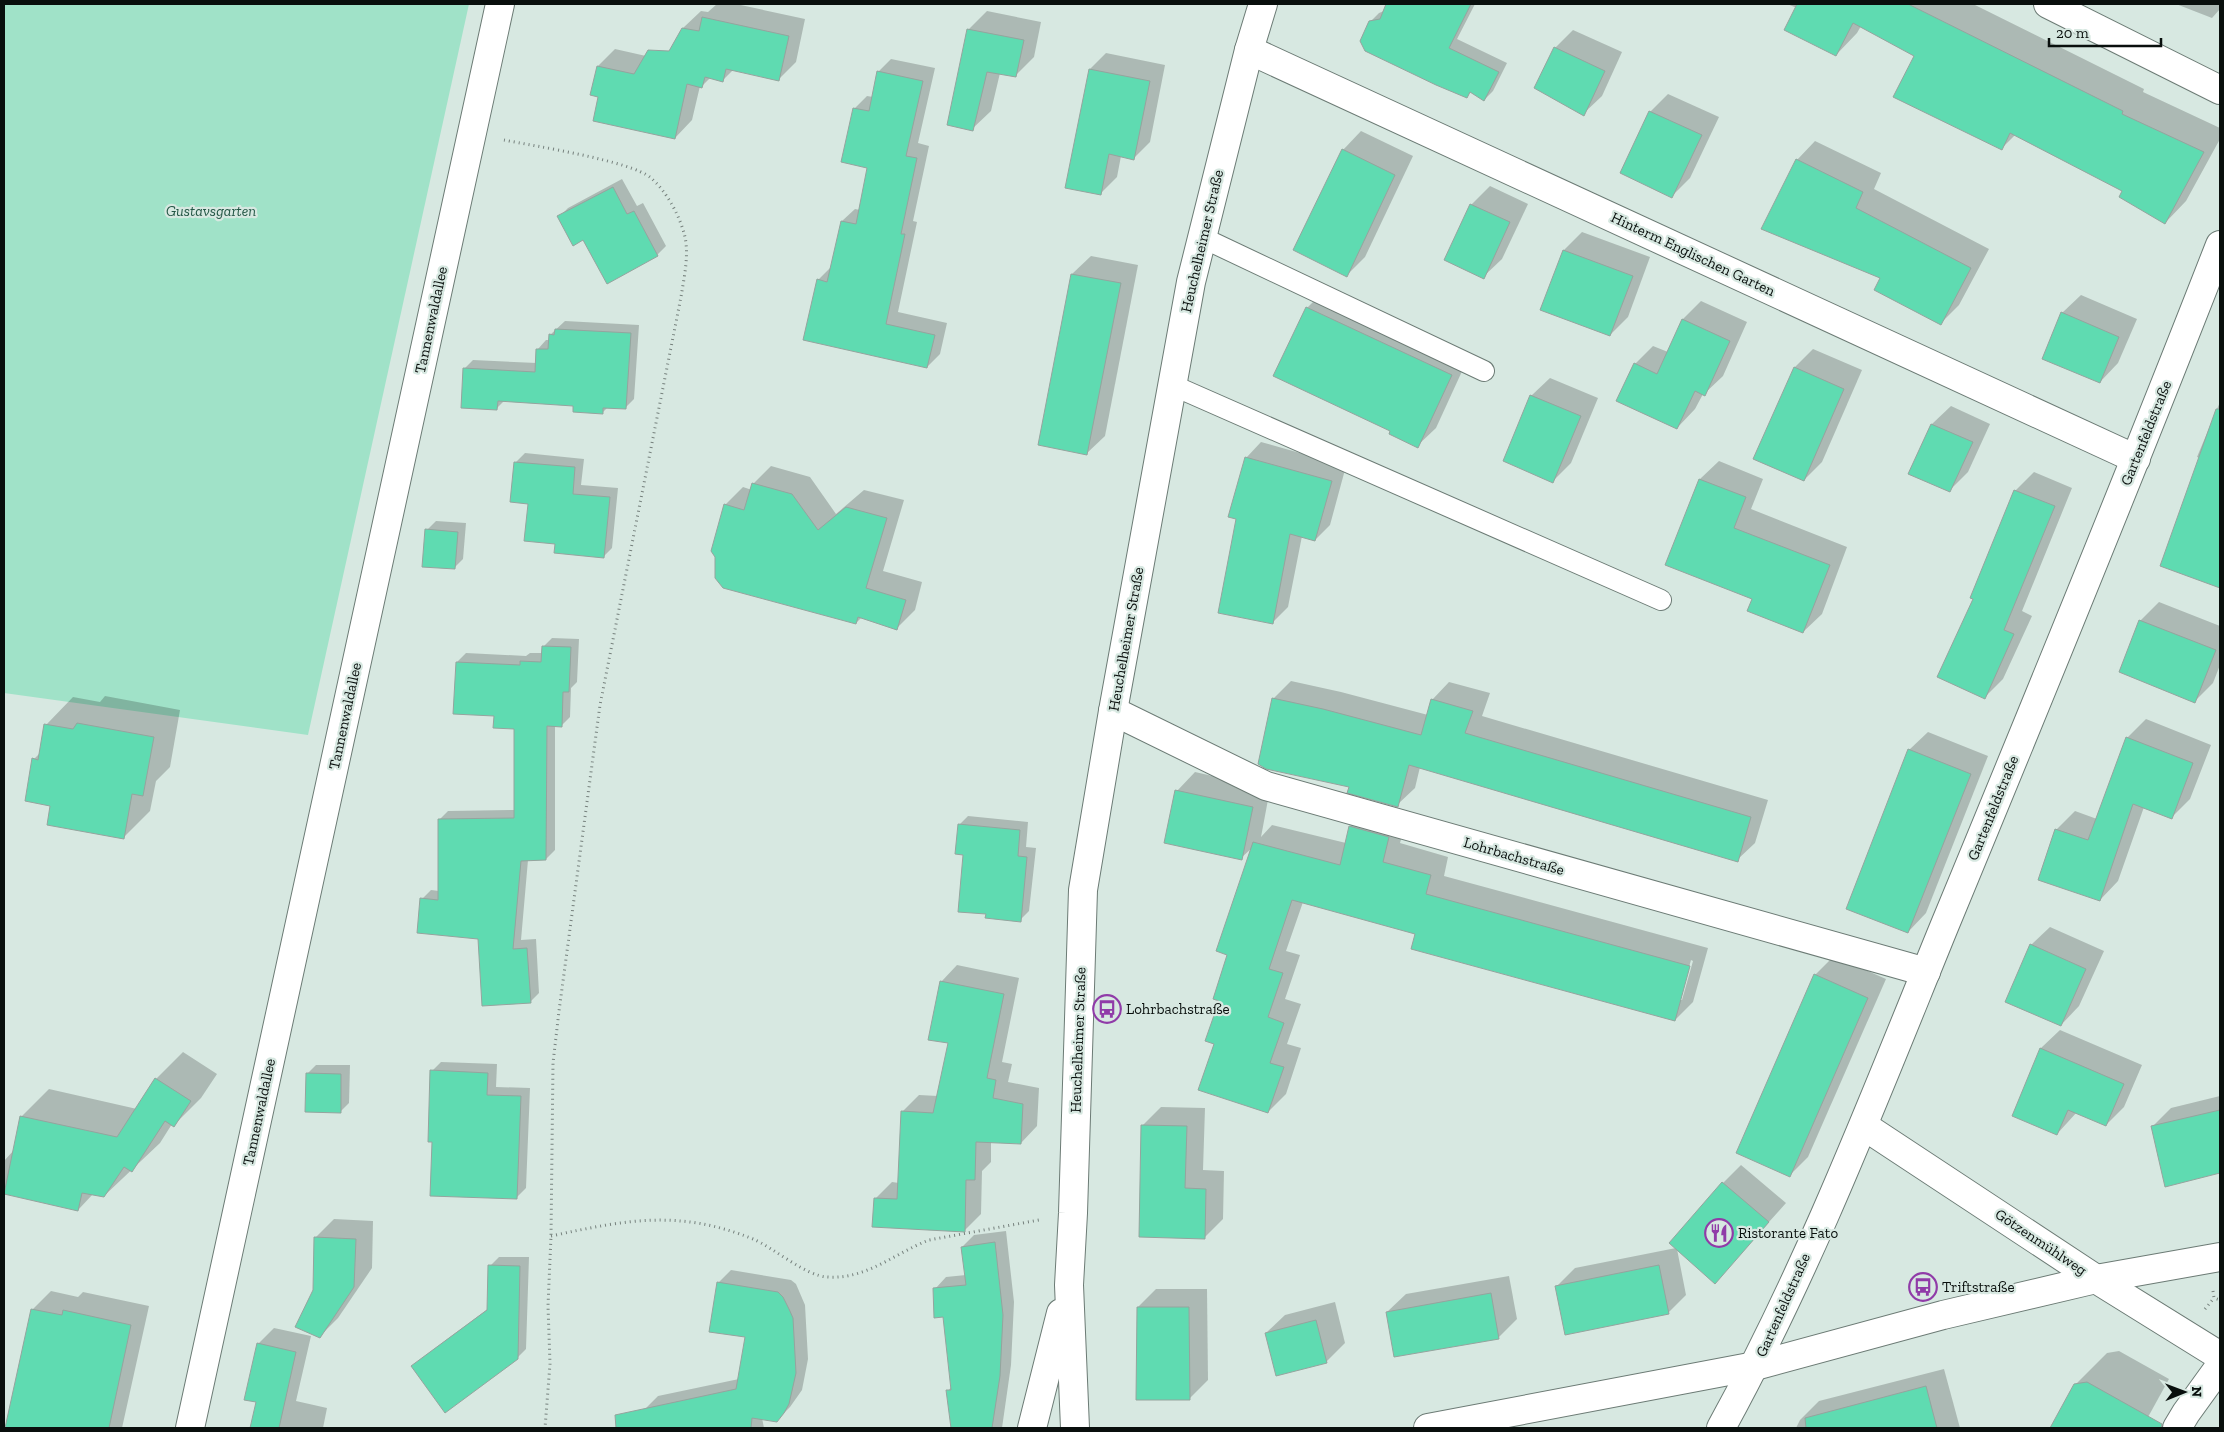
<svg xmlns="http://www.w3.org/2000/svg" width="2224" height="1432" font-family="'Zilla Slab',serif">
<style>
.green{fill:#a0e2c8}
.shadow{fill:#0003;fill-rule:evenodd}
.building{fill:#5fdbb1;stroke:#95a49e}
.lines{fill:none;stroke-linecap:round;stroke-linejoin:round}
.lane-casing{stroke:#6c7b75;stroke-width:22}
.street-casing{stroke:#6c7b75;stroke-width:30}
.secondary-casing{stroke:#6c7b75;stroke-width:30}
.path{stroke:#76817d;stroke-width:3;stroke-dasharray:1 4;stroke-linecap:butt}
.lane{stroke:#fff;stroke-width:20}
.street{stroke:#fff;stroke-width:28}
.secondary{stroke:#fff;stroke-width:28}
.labels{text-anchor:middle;stroke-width:4.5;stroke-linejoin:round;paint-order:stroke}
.park-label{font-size:15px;font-style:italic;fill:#235645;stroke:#d7e8e1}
.street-label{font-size:15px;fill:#090f0d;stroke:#d7e8e1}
.poi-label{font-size:15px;fill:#090f0d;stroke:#d7e8e1;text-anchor:start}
</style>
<rect width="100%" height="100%" fill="#d7e8e1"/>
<polygon class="green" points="4,4 469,4 308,735 4,693"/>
<g class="shadow">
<polygon points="717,4 736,4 805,19 796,62 779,79 734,69 723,80 711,77 702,86 700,86 692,120 675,138 599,96 598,66 615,49 646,56 648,91 683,28 701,11 708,12"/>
<polygon points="1387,4 1475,4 1457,39 1507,63 1493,91 1484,100 1471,91 1466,96 1370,22 1379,13 1384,11"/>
<polygon points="1787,4 1973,4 2144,89 2143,92 2220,128 2220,139 2186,201 2165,223 2123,191 2016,134 2002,148 1916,56 1861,26 1857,33 1836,55 1797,8"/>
<polygon points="2176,4 2220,4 2220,9 2212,18"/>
<polygon points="987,11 1041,22 1034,57 1015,76 1000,73 991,111 972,129 968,30"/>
<polygon points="1573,30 1622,52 1602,96 1583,114 1555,48"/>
<polygon points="1106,53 1165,65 1150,142 1134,158 1121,156 1117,177 1101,193 1090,69"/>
<polygon points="891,59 935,68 918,143 929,146 913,221 917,222 898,312 947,323 940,354 927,367 818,280 831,267 842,221 855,209 860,210 868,167 854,109 867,96 873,97 878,72"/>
<polygon points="1668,94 1719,117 1690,178 1672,196 1650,112"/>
<polygon points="1361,131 1413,156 1365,257 1347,275 1343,150"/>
<polygon points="1815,141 1881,173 1874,189 1989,249 1959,305 1941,323 1882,278 1797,160"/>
<polygon points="622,179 637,206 643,203 666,246 657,255 584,238 559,217 568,208"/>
<polygon points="1490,186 1528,204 1502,259 1483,277 1446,259 1472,204"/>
<polygon points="1582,232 1650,257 1628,317 1610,335 1542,309 1564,250"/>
<polygon points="1091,256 1138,265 1105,436 1086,454 1072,274"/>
<polygon points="1325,290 1469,356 1436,428 1417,446 1307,308"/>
<polygon points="2081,295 2137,319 2118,363 2100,382 2062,313"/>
<polygon points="1701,301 1747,322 1723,376 1704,394 1703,394 1695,409 1677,428 1635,364 1653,346 1668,352 1683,319"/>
<polygon points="565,321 639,325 634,399 625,408 608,407 602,413 574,405 505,400 497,408 464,369 473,360 537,363 538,349 546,340 549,340 550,335"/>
<polygon points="1813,349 1862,370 1822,462 1804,480 1755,458 1795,367"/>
<polygon points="1550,378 1598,398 1571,463 1553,481 1531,396"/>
<polygon points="2220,402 2220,587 2161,565 2200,458 2197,457"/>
<polygon points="1951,406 1990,424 1968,472 1949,491 1910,473 1932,424"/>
<polygon points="1261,442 1346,466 1330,525 1315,540 1302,536 1288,607 1273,622 1237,519 1246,458"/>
<polygon points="525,453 584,459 581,485 618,488 612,548 603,557 557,543 516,462"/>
<polygon points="1719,461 1763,479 1751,509 1847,547 1822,614 1803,632 1754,599 1700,479"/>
<polygon points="771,466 810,477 836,514 864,490 904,500 883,571 922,582 915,610 897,628 862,617 856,623 725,505 743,487 752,490 753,484"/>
<polygon points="2034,472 2072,488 2022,611 2032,616 2003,679 1985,697 1974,599 2015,491"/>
<polygon points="436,521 466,523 463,559 454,568 427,530"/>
<polygon points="2159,602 2220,626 2220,665 2213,683 2195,701 2140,621"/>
<polygon points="552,638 579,639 577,682 571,688 570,717 561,726 555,726 555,850 546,859 528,860 521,940 536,939 539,993 530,1002 479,938 422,899 431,890 439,891 439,820 448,811 516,810 515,728 496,715 457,662 466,653 526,656 530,653 543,653 543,647"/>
<polygon points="1291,681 1341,692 1428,715 1432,700 1449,682 1490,693 1482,716 1768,800 1755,843 1737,860 1420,767 1415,788 1397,805 1350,786 1273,699"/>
<polygon points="105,696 180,710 170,767 156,781 150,811 123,838 52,805 34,759 41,752 46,725 73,697 100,702"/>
<polygon points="2146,719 2211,745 2190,799 2171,818 2144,807 2118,881 2100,900 2056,830 2075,811 2097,819 2127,738"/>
<polygon points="1928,732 1988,756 1926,913 1908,932 1909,750"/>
<path d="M1195,772L1270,789L1261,837L1272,825L1346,843L1350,826L1368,808L1407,819L1400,843L1448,857L1444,876L1708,948L1693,1002L1675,1020L1416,933L1303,902L1286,951L1300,955L1285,999L1301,1004L1287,1044L1301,1048L1286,1094L1268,1112L1215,1043L1220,1000L1229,954L1253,847L1241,858L1177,791ZM1691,960L1693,961L1682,1000H1680Z"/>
<polygon points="968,816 1028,822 1026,847 1036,848 1029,911 1020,920 987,913 965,854 959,825"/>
<polygon points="2050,927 2104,951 2079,1006 2061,1025 2031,945"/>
<polygon points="1834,956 1886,979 1808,1157 1790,1175 1738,1152 1815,975"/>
<polygon points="957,965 1019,978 1002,1062 1012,1064 1008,1082 1039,1088 1037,1126 1021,1143 991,1141 991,1162 982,1171 981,1214 964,1231 875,1199 892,1182 899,1183 903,1111 919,1095 938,1096 949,1042 941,982"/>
<polygon points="2060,1030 2142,1065 2124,1107 2106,1125 2077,1112 2057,1134 2013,1115 2041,1048"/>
<polygon points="183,1052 217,1074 201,1098 174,1125 172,1124 160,1143 104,1196 93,1194 78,1210 4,1193 4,1161 14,1150 22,1116 49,1089 137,1109 156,1079"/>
<polygon points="441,1062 497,1064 496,1087 530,1088 526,1188 517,1197 433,1141 432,1071"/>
<polygon points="316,1065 350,1065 349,1103 340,1112 307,1074"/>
<polygon points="2220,1096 2220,1172 2166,1185 2153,1126 2171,1108"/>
<polygon points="1161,1107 1205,1108 1203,1170 1224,1171 1223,1219 1205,1237 1142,1126"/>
<polygon points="1741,1165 1786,1203 1715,1282 1677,1249 1686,1295 1668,1313 1557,1286 1575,1268 1676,1248 1723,1183"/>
<polygon points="334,1219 373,1221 372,1268 338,1318 319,1337 314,1290 315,1238"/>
<polygon points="1006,1231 1014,1302 1011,1365 1002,1428 953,1428 948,1391 952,1386 944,1316 935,1289 946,1277 966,1275 962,1247 974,1235"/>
<polygon points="499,1257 529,1257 526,1349 517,1358 413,1367 422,1358 489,1308 490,1266"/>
<polygon points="731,1270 791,1280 796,1284 805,1305 808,1359 802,1390 790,1407 777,1420 762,1418 764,1428 649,1428 645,1409 658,1396 739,1379 746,1336 718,1283"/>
<polygon points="1509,1276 1517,1319 1498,1338 1387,1312 1406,1294"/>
<polygon points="1156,1289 1207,1289 1208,1380 1189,1399 1138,1307"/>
<polygon points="51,1291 78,1297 83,1292 149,1306 122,1428 7,1428 33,1309"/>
<polygon points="1335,1302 1345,1343 1326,1362 1266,1333 1285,1315"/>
<polygon points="274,1328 311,1336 296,1401 327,1408 323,1428 251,1428 257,1401 258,1344"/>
<polygon points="2119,1351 2169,1379 2142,1428 2052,1428 2075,1385 2107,1353"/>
<polygon points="1944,1369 1960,1428 1796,1428 1800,1420 1819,1401"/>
</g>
<g class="building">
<polygon points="1386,4 1471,4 1449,48 1499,72 1484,101 1470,92 1467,98 1436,85 1365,51 1360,41 1369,21 1380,19"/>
<polygon points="1797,4 1908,4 2123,111 2122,114 2204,152 2165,224 2119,197 2122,191 2010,133 2002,150 1893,97 1914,56 1853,23 1836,56 1784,30"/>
<polygon points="702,17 789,36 779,81 726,69 723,82 705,77 702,88 687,84 675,139 593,121 598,97 590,95 597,66 634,74 648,50 669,51 682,28 699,31"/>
<polygon points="967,29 1024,40 1016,77 987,72 973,131 947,125"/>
<polygon points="1554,47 1605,71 1584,116 1534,88"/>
<polygon points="1089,69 1150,81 1134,160 1109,154 1101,195 1065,188"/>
<polygon points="877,71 923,81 906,156 917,158 901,234 905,234 886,324 935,335 927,368 803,340 817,279 827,282 841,221 856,224 867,168 841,162 853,108 869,111"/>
<polygon points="1649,111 1702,135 1672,198 1620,173"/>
<polygon points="1342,149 1395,175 1347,277 1293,250"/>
<polygon points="1796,159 1863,192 1856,208 1971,268 1941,325 1874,290 1880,278 1761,229"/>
<polygon points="613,187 627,214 634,211 658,256 607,284 583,240 573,246 557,216"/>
<polygon points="1470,204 1510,222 1484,279 1444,260"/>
<polygon points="1563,250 1633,276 1610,336 1540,310"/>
<polygon points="1071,274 1121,283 1087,455 1038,445"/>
<polygon points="1306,307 1452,375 1418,448 1389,434 1390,431 1273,376"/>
<polygon points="2061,312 2119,337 2100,383 2042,359"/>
<polygon points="1682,319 1730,341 1705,396 1695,391 1677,429 1616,401 1634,363 1657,374"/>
<polygon points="555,329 631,333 626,409 603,408 603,414 573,412 573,406 498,401 497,410 461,408 463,368 535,372 536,349 548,349 549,334 554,335"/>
<polygon points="1794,367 1844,389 1804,481 1753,459"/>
<polygon points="1530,395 1581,416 1553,483 1503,461"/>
<polygon points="2216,409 2220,409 2220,588 2160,566"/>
<polygon points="1931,424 1973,442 1950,492 1908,474"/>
<polygon points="1245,457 1332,481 1315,541 1290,534 1273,624 1218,613 1236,519 1228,517"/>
<polygon points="514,462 575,467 573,494 610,497 604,558 554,553 555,544 524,541 528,504 510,502"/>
<polygon points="1699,479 1746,497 1734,528 1830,565 1803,633 1747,611 1752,599 1665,565"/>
<polygon points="752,483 792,494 818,530 846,507 887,518 866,588 906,600 897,630 858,617 856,624 723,588 715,578 715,557 711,551 724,504 744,510"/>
<polygon points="2014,490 2055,506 2004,630 2014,634 1985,699 1937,677 1973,599 1970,598"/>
<polygon points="425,529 458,532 455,569 422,567"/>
<polygon points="2139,620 2216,650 2195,703 2119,672"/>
<polygon points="542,646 571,647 569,692 563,692 562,727 547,726 546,860 521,861 513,949 527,948 531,1003 482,1006 478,939 417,933 420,898 438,900 438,819 514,818 514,729 493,728 494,716 453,714 456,662 520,665 520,661 541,662"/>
<polygon points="1272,698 1323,709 1421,735 1431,699 1473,711 1465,733 1751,817 1738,862 1409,765 1398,807 1347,793 1349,787 1266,769 1258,764"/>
<polygon points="77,723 154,737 143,796 132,794 124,839 47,825 50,806 25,801 32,758 38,760 44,724 73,729"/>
<polygon points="2126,737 2193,763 2172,819 2133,804 2100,901 2038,880 2055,829 2088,840"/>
<polygon points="1908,749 1971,774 1908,933 1846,909"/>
<polygon points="1175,790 1253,807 1242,860 1164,843"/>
<polygon points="958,824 1020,830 1018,856 1027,857 1021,922 985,918 986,914 958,912 963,855 955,854"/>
<polygon points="1349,826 1389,837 1383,862 1431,875 1426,894 1690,966 1675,1021 1411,949 1415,934 1292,900 1269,969 1283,973 1268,1017 1284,1023 1270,1063 1284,1067 1268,1113 1198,1090 1214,1044 1205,1041 1219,1001 1213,999 1227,955 1216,951 1253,842 1340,865"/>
<polygon points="2030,944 2086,969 2061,1026 2005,1002"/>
<polygon points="1814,974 1868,998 1790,1177 1736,1153"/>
<polygon points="940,981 1004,994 987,1078 996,1080 993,1098 1023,1104 1021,1144 976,1142 975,1180 966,1180 965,1232 872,1227 874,1198 897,1199 901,1111 933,1113 948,1043 928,1040"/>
<polygon points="2040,1048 2124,1084 2106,1126 2068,1110 2057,1135 2012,1116"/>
<polygon points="430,1070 488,1073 487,1095 521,1096 517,1199 430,1196 432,1142 428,1142"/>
<polygon points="306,1073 341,1074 341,1113 305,1112"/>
<polygon points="155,1078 191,1101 174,1127 165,1121 132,1172 124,1167 104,1197 82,1193 78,1211 4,1194 20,1116 117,1137"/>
<polygon points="2220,1110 2220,1173 2165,1187 2151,1126"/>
<polygon points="1141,1125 1187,1126 1185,1188 1206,1189 1205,1239 1139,1237"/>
<polygon points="1722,1182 1769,1222 1715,1284 1669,1243"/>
<polygon points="314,1237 356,1239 354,1287 320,1338 295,1327 313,1290"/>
<polygon points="995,1242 1003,1315 1000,1376 992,1428 951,1428 946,1390 951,1390 943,1317 934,1318 933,1288 966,1285 961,1247"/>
<polygon points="488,1265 520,1266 518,1359 445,1413 411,1366 487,1310"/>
<polygon points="1659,1265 1669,1314 1565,1335 1555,1286"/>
<polygon points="717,1282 778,1292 783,1297 789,1309 793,1318 796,1373 789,1404 784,1413 777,1422 752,1418 751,1428 616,1428 615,1415 736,1389 745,1337 709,1332"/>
<polygon points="1491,1293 1499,1339 1394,1357 1386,1312"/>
<polygon points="1137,1307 1189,1307 1190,1400 1136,1400"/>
<polygon points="31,1309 62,1315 63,1310 131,1325 109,1428 5,1428"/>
<polygon points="1316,1320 1327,1363 1276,1376 1265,1333"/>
<polygon points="257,1343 296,1352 279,1428 250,1428 256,1402 244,1400"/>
<polygon points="2087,1382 2162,1424 2161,1428 2050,1428 2074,1384"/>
<polygon points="1926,1386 1937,1428 1806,1428 1805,1418"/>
</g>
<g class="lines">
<defs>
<g id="lane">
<polyline points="1201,237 1484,371"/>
<polyline points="1172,385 1661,600"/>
</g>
<g id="street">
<polyline points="2048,4 2220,90"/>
<polyline points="1249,50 2136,459"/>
<polyline points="1113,711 1266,786 1926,972"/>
<polyline points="1864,1126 2096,1279 2220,1356"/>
<polyline points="190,1428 500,4"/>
<polyline points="1032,1428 1061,1313"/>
<polyline points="1075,1428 1069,1285 1073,1213 1083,890 1113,711 1191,282 1249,50 1263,4"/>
<path d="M1721,1428C1809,1268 1875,1096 1944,927C2038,700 2131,473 2220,245"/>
<polyline points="2177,1428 2186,1413 2220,1366"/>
</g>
<polyline id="secondary" points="1428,1428 1755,1366 1943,1315 2096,1279 2220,1257"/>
</defs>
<use href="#lane" class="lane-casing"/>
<use href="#street" class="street-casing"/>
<use href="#secondary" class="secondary-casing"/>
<g class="path">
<path d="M504,140C534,146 632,161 651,178C667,192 680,216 685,237C689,256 684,278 681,297L600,705L559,1011L553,1063L551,1236L548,1306L550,1364L545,1428"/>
<path d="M551,1236C626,1220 679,1209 753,1239C774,1248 806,1276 827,1277C866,1280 895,1253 929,1240L1039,1220"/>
<polyline points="2213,1291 2214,1298 2220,1300"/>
<polyline points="2205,1309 2214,1298"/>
</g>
<use href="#lane" class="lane"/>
<use href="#street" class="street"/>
<use href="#secondary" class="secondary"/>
</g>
<defs>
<symbol id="bus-ring" viewBox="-11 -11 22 22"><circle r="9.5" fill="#d7e8e1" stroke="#903ba8" stroke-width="1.5"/><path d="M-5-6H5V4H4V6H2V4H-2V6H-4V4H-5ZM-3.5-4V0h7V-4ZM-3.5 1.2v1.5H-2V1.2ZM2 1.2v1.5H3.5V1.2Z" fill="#903ba8"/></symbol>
<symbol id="restaurant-ring" viewBox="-11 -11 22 22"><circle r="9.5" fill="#d7e8e1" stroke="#903ba8" stroke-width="1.5"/><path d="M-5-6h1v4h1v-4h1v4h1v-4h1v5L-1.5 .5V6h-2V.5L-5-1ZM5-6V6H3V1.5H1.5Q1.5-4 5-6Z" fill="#903ba8"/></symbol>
</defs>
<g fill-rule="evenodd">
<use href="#bus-ring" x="1091" y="993" width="32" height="32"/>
<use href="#restaurant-ring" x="1703" y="1217" width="32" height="32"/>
<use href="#bus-ring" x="1907" y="1271" width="32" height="32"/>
</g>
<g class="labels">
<g class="park-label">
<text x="211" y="216">Gustavsgarten</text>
</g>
<g class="street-label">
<text transform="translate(1202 241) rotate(-77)" y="5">Heuchelheimer Straße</text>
<text transform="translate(1693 254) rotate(25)" y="5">Hinterm Englischen Garten</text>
<text transform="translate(431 320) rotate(-78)" y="5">Tannenwaldallee</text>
<text transform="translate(2146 433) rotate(-68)" y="5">Gartenfeldstraße</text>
<text transform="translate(1126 639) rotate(-80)" y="5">Heuchelheimer Straße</text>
<text transform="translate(345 716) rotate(-78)" y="5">Tannenwaldallee</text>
<text transform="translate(1993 808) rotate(-68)" y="5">Gartenfeldstraße</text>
<text transform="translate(1514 856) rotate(16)" y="5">Lohrbachstraße</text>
<text transform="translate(1078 1040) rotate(-88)" y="5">Heuchelheimer Straße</text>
<text transform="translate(259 1112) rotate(-78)" y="5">Tannenwaldallee</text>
<text transform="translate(2041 1242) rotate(34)" y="5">Götzenmühlweg</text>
<text transform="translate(1783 1305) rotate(-66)" y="5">Gartenfeldstraße</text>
</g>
<g class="poi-label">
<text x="1126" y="1014">Lohrbachstraße</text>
<text x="1738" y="1238">Ristorante Fato</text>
<text x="1942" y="1292">Triftstraße</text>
</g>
</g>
<rect width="2224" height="1432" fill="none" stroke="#090f0d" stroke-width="10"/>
<g transform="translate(2184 1392) rotate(89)" stroke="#d7e8e1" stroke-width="4" paint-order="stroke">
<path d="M0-4L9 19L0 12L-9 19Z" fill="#090f0d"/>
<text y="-8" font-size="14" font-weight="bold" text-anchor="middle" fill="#090f0d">N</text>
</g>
<path d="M2049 38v8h112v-8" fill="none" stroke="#090f0d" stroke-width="2.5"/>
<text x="2056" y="38" font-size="15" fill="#090f0d" stroke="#d7e8e1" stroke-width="4" paint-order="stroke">20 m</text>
</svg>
